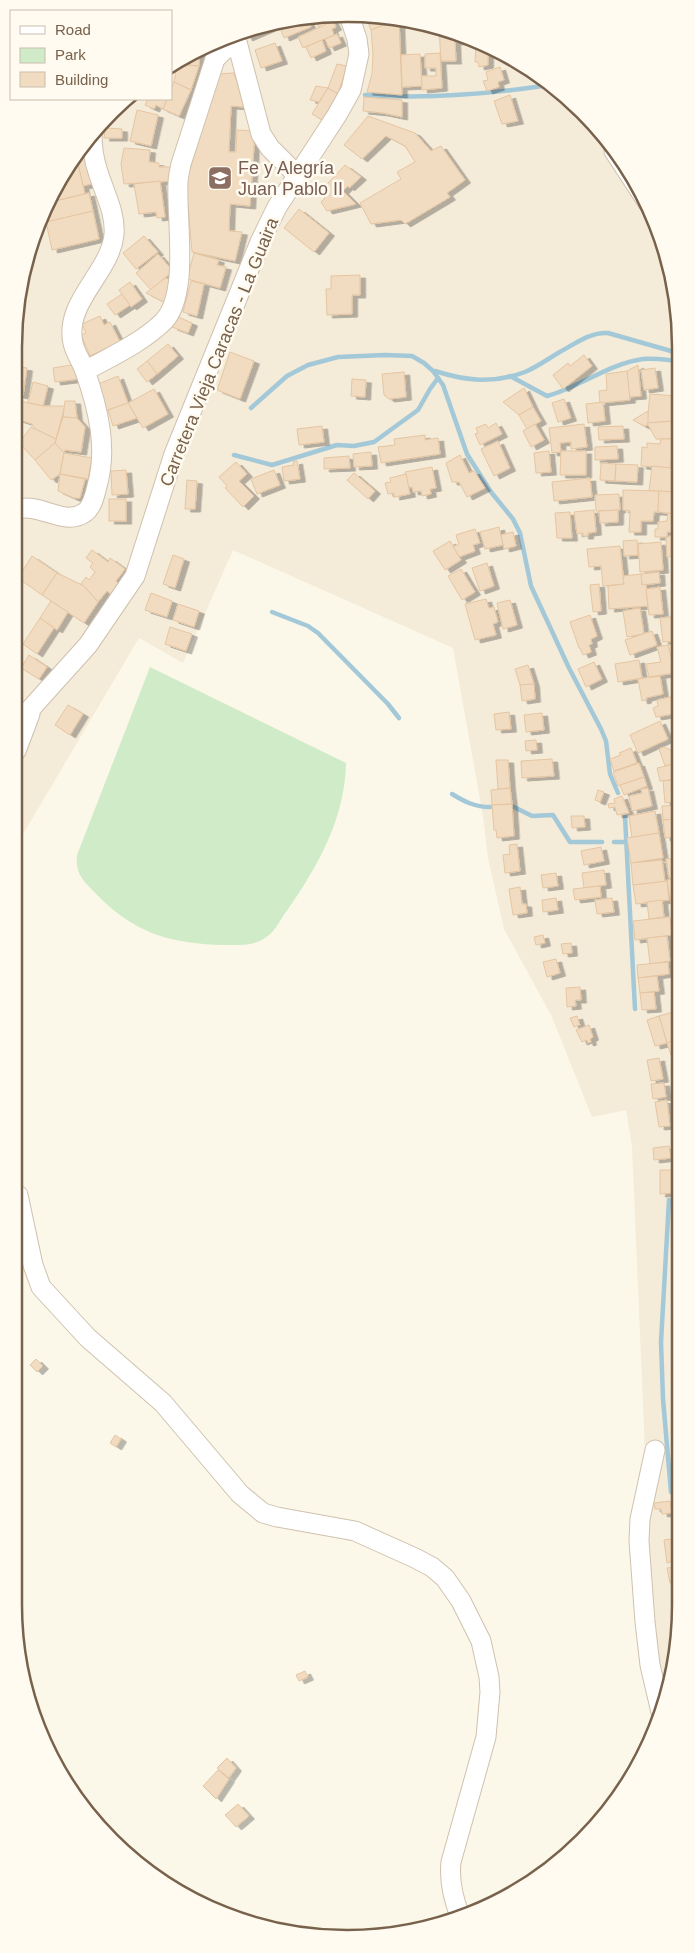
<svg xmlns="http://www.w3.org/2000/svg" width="695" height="1953" font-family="Helvetica,sans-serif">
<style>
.residential{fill:#f4ebd8}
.green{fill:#d0ebc7}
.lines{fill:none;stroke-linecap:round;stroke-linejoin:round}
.stream{stroke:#a3c8d8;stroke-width:4.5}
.building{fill:#f2dcc1;stroke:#e5c5a1;filter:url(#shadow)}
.street-casing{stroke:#cfc1ae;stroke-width:21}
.street{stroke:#fff;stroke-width:19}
.labels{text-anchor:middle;stroke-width:5;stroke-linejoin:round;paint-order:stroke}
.education-label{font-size:18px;fill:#785e54;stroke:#fffbf0;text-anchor:start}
.street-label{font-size:18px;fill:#78624c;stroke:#fffbf0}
.rim{fill:none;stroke:#78624c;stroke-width:2.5}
</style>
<defs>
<filter id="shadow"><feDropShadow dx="5.5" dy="3" stdDeviation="0" flood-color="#0004"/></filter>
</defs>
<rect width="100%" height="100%" fill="#fcf8e9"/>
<polygon class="residential" points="369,14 434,25 515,59 598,127 647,200 678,304 681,1605 670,1692 655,1724 646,1666 634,1534 639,1481 645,1452 632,1146 626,1110 592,1117 552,1017 504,929 488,858 483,816 453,648 233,550 183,663 139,638 16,846 14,347 25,261 48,200 83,145 125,99 171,99 171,65 180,59 240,32 304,17"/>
<g class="green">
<path d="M150,667L346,763C345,819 317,868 286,912C280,920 274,933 265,938C254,946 237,945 225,945C172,944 136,934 98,896C85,882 75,876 77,855Z"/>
<polygon points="681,1503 681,1549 672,1505"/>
</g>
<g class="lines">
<g class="stream">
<path d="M365,95C425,99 483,95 542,86"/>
<path d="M435,371C466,381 493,384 525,372C539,366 552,356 565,349C579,341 592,332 608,333L671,351L678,358"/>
<path d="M510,376L547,396C580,387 608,364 643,359C654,358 667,360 678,361"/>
<polyline points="251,408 287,376 308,365 338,357 385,355 412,356 424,363 433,371 443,385 467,454 491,492 513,519 520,533 531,586 569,668 601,729 606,741 610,774 618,793"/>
<polyline points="234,455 272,465 337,445 354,446 374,442 418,410 430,389 438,378"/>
<polyline points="272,612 308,626 318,633 388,704 399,718"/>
<path d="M452,794C465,802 475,807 490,807"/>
<polyline points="512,806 532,816 553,815 570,842 602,842"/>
<polyline points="625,817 635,1009"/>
<polyline points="614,842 626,842"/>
<polyline points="669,1200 661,1342 663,1399 671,1492"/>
</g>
</g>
<g class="building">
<polygon points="369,14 398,19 371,30 365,15"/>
<polygon points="314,16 331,16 333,21 319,28"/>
<polygon points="306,17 311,27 284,38 279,25 289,20"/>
<polygon points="399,19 402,95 367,92 372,74 373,54 371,30"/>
<polygon points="289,20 247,38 244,31"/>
<polygon points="333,21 336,27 332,29 334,35 303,48 298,37"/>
<polygon points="429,24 439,27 439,34 427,31"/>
<polygon points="439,27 464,38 464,41 455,42 456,61 441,61"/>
<polygon points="337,34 341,43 329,48 325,39"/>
<polygon points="322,40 326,51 311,58 306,47"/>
<polygon points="275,43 282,61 261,68 255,50"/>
<polygon points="476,43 488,48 488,65 479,67 478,62 475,62"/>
<polygon points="200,50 199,66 177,64 177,61 180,59"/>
<polygon points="440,53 442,88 422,90 421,76 436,76 436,68 425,68 425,54"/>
<polygon points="420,54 422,86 402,87 401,55"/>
<polygon points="177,64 199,66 191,90 174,82"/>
<polygon points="337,64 347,66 338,94 328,88"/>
<polygon points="500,67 504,80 498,82 499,87 487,91 483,81 488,80 486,72"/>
<polygon points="234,73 245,107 231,106 229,152 236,152 237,130 255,131 250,206 230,204 229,231 242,232 235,261 192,252 186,184 217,74"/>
<polygon points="174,82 191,90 179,116 163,109 167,99 171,99 171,89"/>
<polygon points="316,86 328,88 319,102 310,100"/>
<polygon points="328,88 338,94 322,120 312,114"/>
<polygon points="510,95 518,121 502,124 494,101"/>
<polygon points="364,97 402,100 402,117 383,113 363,111"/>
<polygon points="148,99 167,99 163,109 156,105 154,109 145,105"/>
<polygon points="137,110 158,115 151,146 130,141"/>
<polygon points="368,116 415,133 431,151 441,146 465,180 447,193 450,197 405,224 401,220 371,224 360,203 401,179 397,172 415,162 405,146 386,136 362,159 344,145"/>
<polygon points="105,128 122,129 122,138 104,138"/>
<polygon points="83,144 95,183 83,186 78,164 75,164 74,159"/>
<polygon points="124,148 150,150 149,162 159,163 159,167 172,167 172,181 124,184 121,164"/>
<polygon points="78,164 85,194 54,201 52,194 69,166"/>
<polygon points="345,165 361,177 349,188 348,186 343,191 356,204 327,211 321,202 325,198 319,193"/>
<polygon points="160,181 165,217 157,218 156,212 139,214 134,184"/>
<polygon points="89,193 93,211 40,224 47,203"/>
<polygon points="299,209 329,233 314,252 284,228"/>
<polygon points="93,211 99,239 52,250 46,222"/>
<polygon points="144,236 158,252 136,269 123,253"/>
<polygon points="194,253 219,260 217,265 226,267 220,288 187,279"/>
<polygon points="158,254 173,271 151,290 136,273"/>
<polygon points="360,275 360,295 352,295 352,314 327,315 326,289 331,289 331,276"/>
<polygon points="165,278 174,281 164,302 146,293"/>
<polygon points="191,281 204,284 197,316 183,312"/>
<polygon points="130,282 142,299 131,307 119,290"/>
<polygon points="122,294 130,305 115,315 107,304"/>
<polygon points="100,316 104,325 110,322 120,342 90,356 81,335 86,333 82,324"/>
<polygon points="176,316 192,323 188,333 172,327"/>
<polygon points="168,344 178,356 157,374 147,361"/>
<polygon points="230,352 254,361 240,399 217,390"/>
<polygon points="584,355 592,366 563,389 553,375 568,363 570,366"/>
<polygon points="147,361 157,374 147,382 137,369"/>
<polygon points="77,364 79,379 55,382 53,368"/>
<polygon points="638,365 641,396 629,397 627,371"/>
<polygon points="14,366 27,368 25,382 14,380"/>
<polygon points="655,368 658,388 644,390 641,370"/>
<polygon points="627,371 630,400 600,403 599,391 607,390 606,374"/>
<polygon points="404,372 406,397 389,399 384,395 382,374"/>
<polygon points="118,376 128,403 105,411 96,385"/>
<polygon points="352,379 366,380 365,397 351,396"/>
<polygon points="14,380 25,382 23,396 14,394"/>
<polygon points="33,382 48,386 43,406 28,403"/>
<polygon points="524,388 533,407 519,415 503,402"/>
<polygon points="154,389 168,414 143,428 128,403"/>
<polygon points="650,394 677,396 674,421 647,423"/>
<polygon points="677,396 679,396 679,419 674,420"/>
<polygon points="564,399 571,418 558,422 552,403"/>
<polygon points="15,400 43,406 65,406 56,439 35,429 32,424 14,418"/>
<polygon points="65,401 75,401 77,418 63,417"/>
<polygon points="603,402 605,421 588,423 586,404"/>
<polygon points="128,403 137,418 113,426 108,410"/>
<polygon points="533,407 541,421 527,429 519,415"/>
<polygon points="648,411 648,425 644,426 633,420"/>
<polygon points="63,417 77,418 85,427 81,452 65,450 64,453 55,443"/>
<polygon points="674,421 676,439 656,439 647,423"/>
<polygon points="496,423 502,434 480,445 475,434 478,433 476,428 486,424 488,428"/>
<polygon points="535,424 544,440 531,447 523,431"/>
<polygon points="584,424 587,447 571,449 571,442 560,443 561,452 552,453 549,428"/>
<polygon points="322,426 324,442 299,445 297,429"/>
<polygon points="623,426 624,439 599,440 598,427"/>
<polygon points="31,427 56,439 55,443 35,460 19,443"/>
<polygon points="425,435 425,440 438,438 440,454 381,463 378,447 395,445 394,439"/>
<polygon points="661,439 676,439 676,443 672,443 671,468 641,466 642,447 647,448 647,443 660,444"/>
<polygon points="498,441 510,468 494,476 481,449"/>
<polygon points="55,443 64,453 60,474 51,480 35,460"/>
<polygon points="672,443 679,443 679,483 678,475 674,475 673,492 649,491 652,466 671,468"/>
<polygon points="617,446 618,459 595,460 595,447"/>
<polygon points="549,451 551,472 536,473 534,453"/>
<polygon points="561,451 586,451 586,475 560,475"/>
<polygon points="371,452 372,466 354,467 353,454"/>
<polygon points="64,453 92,458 88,479 60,474"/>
<polygon points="460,455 469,473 474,471 485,488 467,497 459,482 452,482 446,463"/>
<polygon points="349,456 350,468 324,469 324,458"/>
<polygon points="297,461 300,479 284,481 282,467 294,465 293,462"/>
<polygon points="236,462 247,474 239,481 254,496 243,507 225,488 227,486 219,477"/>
<polygon points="601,463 616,464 615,481 600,480"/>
<polygon points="616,464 638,465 637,482 615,481"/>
<polygon points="432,467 436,488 430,489 431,494 422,496 421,491 413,492 412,487 408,487 405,472"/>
<polygon points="126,470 128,494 112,495 111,471"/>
<polygon points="274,470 280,485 257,494 251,479"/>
<polygon points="354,473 375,491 368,499 347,480"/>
<polygon points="60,474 85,479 80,498 74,498 58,491"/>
<polygon points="406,474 410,494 394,497 394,493 388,494 385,483 391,482 390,478"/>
<polygon points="590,478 592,497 554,501 552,482"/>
<polygon points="187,480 197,481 195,509 185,509"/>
<polygon points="623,490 659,491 658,512 654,512 653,521 641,521 641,532 629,532 630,511 623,510"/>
<polygon points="659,491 679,492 679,508 676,508 675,514 658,512"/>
<polygon points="619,494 620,510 596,511 595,495"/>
<rect x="109" y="499" width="17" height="22"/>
<polygon points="594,510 596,532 588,533 588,536 583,536 583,533 577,534 574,512"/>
<polygon points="618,510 618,522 600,523 599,511"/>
<polygon points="570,512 572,538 557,538 555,513"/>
<polygon points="668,513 675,514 673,532 667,532 667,537 655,537 655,529 658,529 658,522 667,521"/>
<polygon points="679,513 679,532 673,532 675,514"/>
<polygon points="499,527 503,545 485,549 480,532"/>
<polygon points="475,529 480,543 473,545 475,551 459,557 453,547 459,544 456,535"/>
<polygon points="513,532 516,546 504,549 501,535"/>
<polygon points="677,532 679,532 679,556 667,557 666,538"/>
<polygon points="637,540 638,555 624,556 623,541"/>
<polygon points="450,541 461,560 445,570 433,551"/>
<polygon points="661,542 663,570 640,572 638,544"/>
<polygon points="620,546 624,584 603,586 601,566 589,567 587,549"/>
<polygon points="92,550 108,562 110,558 125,569 116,581 119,584 112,595 107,591 98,602 84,586 80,585 86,577 89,580 95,572 90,567 93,563 86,558"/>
<polygon points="173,555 184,559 175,588 163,584"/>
<polygon points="32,556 57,573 42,595 18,578"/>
<polygon points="487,563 494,586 480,591 472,568"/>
<polygon points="461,569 475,592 462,600 448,576"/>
<polygon points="659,572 660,583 642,585 641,574"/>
<polygon points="57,573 84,586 98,602 84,623 42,595"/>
<polygon points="641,574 642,585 646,584 648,606 609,609 608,586 624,584 623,576"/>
<polygon points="599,584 601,611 593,612 590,585"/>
<polygon points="660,587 663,614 649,615 646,589"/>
<polygon points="151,593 172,601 167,617 145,610"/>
<polygon points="486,599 489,608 494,607 498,622 493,624 496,635 475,640 465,604"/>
<polygon points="510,600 517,625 503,629 497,603"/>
<polygon points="51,601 68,612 57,630 40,618"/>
<polygon points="178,604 199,611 194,627 173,620"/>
<polygon points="640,608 644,634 627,637 623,611"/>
<polygon points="590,615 597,636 591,639 592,644 589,645 591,652 583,655 580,648 579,648 570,622"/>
<polygon points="679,616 679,641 663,642 660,618"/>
<polygon points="40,618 54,628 37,654 23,644"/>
<polygon points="170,627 192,634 186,651 165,644"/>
<polygon points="652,631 657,645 630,655 625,640"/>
<polygon points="679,644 679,670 674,671 668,645"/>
<polygon points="668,645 675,673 649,677 646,664 661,662 657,647"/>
<polygon points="29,655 47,667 39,679 21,668"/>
<polygon points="639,660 642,678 618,682 615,664"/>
<polygon points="594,662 602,679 586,687 578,669"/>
<polygon points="528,665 534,684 520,685 515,669"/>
<polygon points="679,670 679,691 678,691 674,671"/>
<polygon points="660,676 663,694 646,698 646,700 642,701 638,679"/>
<polygon points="534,684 535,699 522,701 520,685"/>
<polygon points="679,695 679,713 656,717 653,708 658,706 657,700"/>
<polygon points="68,705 83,714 70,735 55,725"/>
<polygon points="509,712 511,729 496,730 494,714"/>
<polygon points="542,713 544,730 526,732 524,715"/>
<polygon points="679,715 679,730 671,716"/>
<polygon points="660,721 668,739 638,753 630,735"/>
<polygon points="536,740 537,750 526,751 525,741"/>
<polygon points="664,747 676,752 679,763 665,766 659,749"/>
<polygon points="631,748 637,763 614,771 610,759 621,755 619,753"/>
<polygon points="552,759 554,776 522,778 521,761"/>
<polygon points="496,760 508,760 510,788 498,789"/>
<polygon points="639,763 644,777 618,786 613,772"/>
<polygon points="679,763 679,779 660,781 657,768"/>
<polygon points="644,777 647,786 624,795 620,785"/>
<polygon points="679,779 679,801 665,803 663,781"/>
<polygon points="510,788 512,804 492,805 491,790"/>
<polygon points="648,788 652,806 632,811 629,796 642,793 641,789"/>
<polygon points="598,790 604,792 600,802 595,800"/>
<polygon points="622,796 629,813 617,815 615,807 609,808 608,804 615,803 614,799"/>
<polygon points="512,804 514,836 497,838 496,830 494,830 492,805"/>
<polygon points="679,805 679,819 663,820 662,806"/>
<polygon points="655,811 659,833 632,838 629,816"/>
<polygon points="571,816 584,816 585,827 572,828"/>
<polygon points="679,819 680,836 665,838 663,820"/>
<polygon points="659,833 663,858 631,863 627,838"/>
<polygon points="517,844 520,871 505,873 503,855 510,854 509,845"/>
<polygon points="601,847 604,861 584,865 581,851"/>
<polygon points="680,858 680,877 669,878 666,859"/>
<polygon points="662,860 665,882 633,885 631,863"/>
<polygon points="604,870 606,885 584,888 582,873"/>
<polygon points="556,873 558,886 543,888 541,875"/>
<polygon points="680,878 680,903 671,904 667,880"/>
<polygon points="667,881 669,900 636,904 633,885"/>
<polygon points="600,886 601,897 575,900 573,889"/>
<polygon points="520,887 522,904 526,904 527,913 513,915 509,889"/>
<polygon points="556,898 558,910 543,912 542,900"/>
<polygon points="612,898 614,912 597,914 595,900"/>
<polygon points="662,900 664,917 649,919 647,902"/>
<polygon points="670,917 672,935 635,940 633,921"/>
<polygon points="543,935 545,943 536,945 534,937"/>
<polygon points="667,936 670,961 650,964 647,938"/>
<polygon points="680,936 680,967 678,967 675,937"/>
<polygon points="571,943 572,953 563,954 561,944"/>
<polygon points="556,959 560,973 547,977 543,962"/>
<polygon points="668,962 669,974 638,978 637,965"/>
<polygon points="677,971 680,971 680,994"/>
<polygon points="657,976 659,991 640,993 638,978"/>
<polygon points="580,987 581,1000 575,1000 576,1006 567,1007 566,988"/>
<polygon points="654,992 656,1009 642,1010 640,993"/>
<polygon points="680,1010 680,1039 667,1043 659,1016"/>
<polygon points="577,1016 580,1025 574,1027 570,1018"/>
<polygon points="659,1016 667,1043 655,1046 647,1020"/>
<polygon points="589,1025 593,1037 590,1039 591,1042 588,1043 587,1040 582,1042 576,1030"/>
<polygon points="680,1039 680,1063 674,1064 667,1043"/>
<polygon points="659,1058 663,1079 651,1081 647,1060"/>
<polygon points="664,1083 666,1097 653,1099 651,1084"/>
<polygon points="680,1093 680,1124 679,1124 673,1094"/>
<polygon points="667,1100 670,1126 659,1127 655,1102"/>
<polygon points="669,1146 671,1158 654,1160 653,1148"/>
<polygon points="660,1170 673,1170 673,1193 660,1194"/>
<polygon points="36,1359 43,1366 37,1372 30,1365"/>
<polygon points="115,1435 121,1439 116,1447 110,1443"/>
<polygon points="670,1501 672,1513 662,1514 661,1509 655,1509 654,1503"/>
<polygon points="677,1538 679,1552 672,1553 673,1561 667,1563 664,1540"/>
<polygon points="676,1567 678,1582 670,1583 667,1568"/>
<polygon points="305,1671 308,1677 299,1681 296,1675"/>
<polygon points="671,1680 670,1692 666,1682"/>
<polygon points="227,1758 236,1768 229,1778 217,1768"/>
<polygon points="218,1770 229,1779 216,1799 203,1786"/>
<polygon points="238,1804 249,1816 236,1827 225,1815"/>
</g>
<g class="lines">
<defs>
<g id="street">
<polyline points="614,151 648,203"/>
<path d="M85,371C112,356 141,343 163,322C190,295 176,219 178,183C178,176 180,170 181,164L215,59L223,51L237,42L261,134L270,148L297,175"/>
<path d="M15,510C39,501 63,527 84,513C92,508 95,495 97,486C108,448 98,408 85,371C82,362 75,353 73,343C64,302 110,273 114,235C116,213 104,192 98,172C94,160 92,147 92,135"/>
<polyline points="16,725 88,645 135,576 174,454 260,242 277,207 337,115 351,90 359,54 357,39 349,15"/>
<polyline points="16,751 30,714"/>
<path d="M18,1195L33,1265L41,1287L88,1338L163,1403L240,1494L263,1513L277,1517L355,1531L415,1558L432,1567L445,1578L461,1601L481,1641L489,1677L490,1692L486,1737L451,1862C449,1880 453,1898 460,1916"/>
<polyline points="655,1450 640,1519 639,1541 645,1622 650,1665 661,1712"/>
</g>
</defs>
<use href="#street" class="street-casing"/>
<use href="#street" class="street"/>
</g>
<defs>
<symbol id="school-square" viewBox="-11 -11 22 22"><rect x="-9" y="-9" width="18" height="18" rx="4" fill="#8d6e63" stroke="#fffbf0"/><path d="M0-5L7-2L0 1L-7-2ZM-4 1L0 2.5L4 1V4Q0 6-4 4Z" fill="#fff"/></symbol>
</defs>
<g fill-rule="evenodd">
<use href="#school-square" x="206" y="164" width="28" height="28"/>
</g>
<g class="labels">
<g class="education-label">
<text x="238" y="174">Fe y Alegría<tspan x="238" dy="21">Juan Pablo II</tspan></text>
</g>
<g class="street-label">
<text transform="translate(219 352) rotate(-68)" y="6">Carretera Vieja Caracas - La Guaira</text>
</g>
</g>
<path d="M0 0H695V1953H0ZM347 22H347A325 325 0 0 1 672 347V1605A325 325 0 0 1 347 1930H347A325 325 0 0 1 22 1605V347A325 325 0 0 1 347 22Z" fill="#fffbf0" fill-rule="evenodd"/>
<path class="rim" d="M347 22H347A325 325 0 0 1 672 347V1605A325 325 0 0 1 347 1930H347A325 325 0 0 1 22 1605V347A325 325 0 0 1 347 22Z"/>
<rect x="10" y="10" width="162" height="90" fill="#fffbf0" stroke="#c9beae"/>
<rect x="20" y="26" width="25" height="8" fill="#ffffff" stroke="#c9beae"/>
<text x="55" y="35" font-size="15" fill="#78624c">Road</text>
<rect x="20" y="48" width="25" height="15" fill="#d0ebc7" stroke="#c9beae"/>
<text x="55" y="60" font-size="15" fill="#78624c">Park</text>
<rect x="20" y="72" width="25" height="15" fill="#f2dcc1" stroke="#c9beae"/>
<text x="55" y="85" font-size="15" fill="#78624c">Building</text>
</svg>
